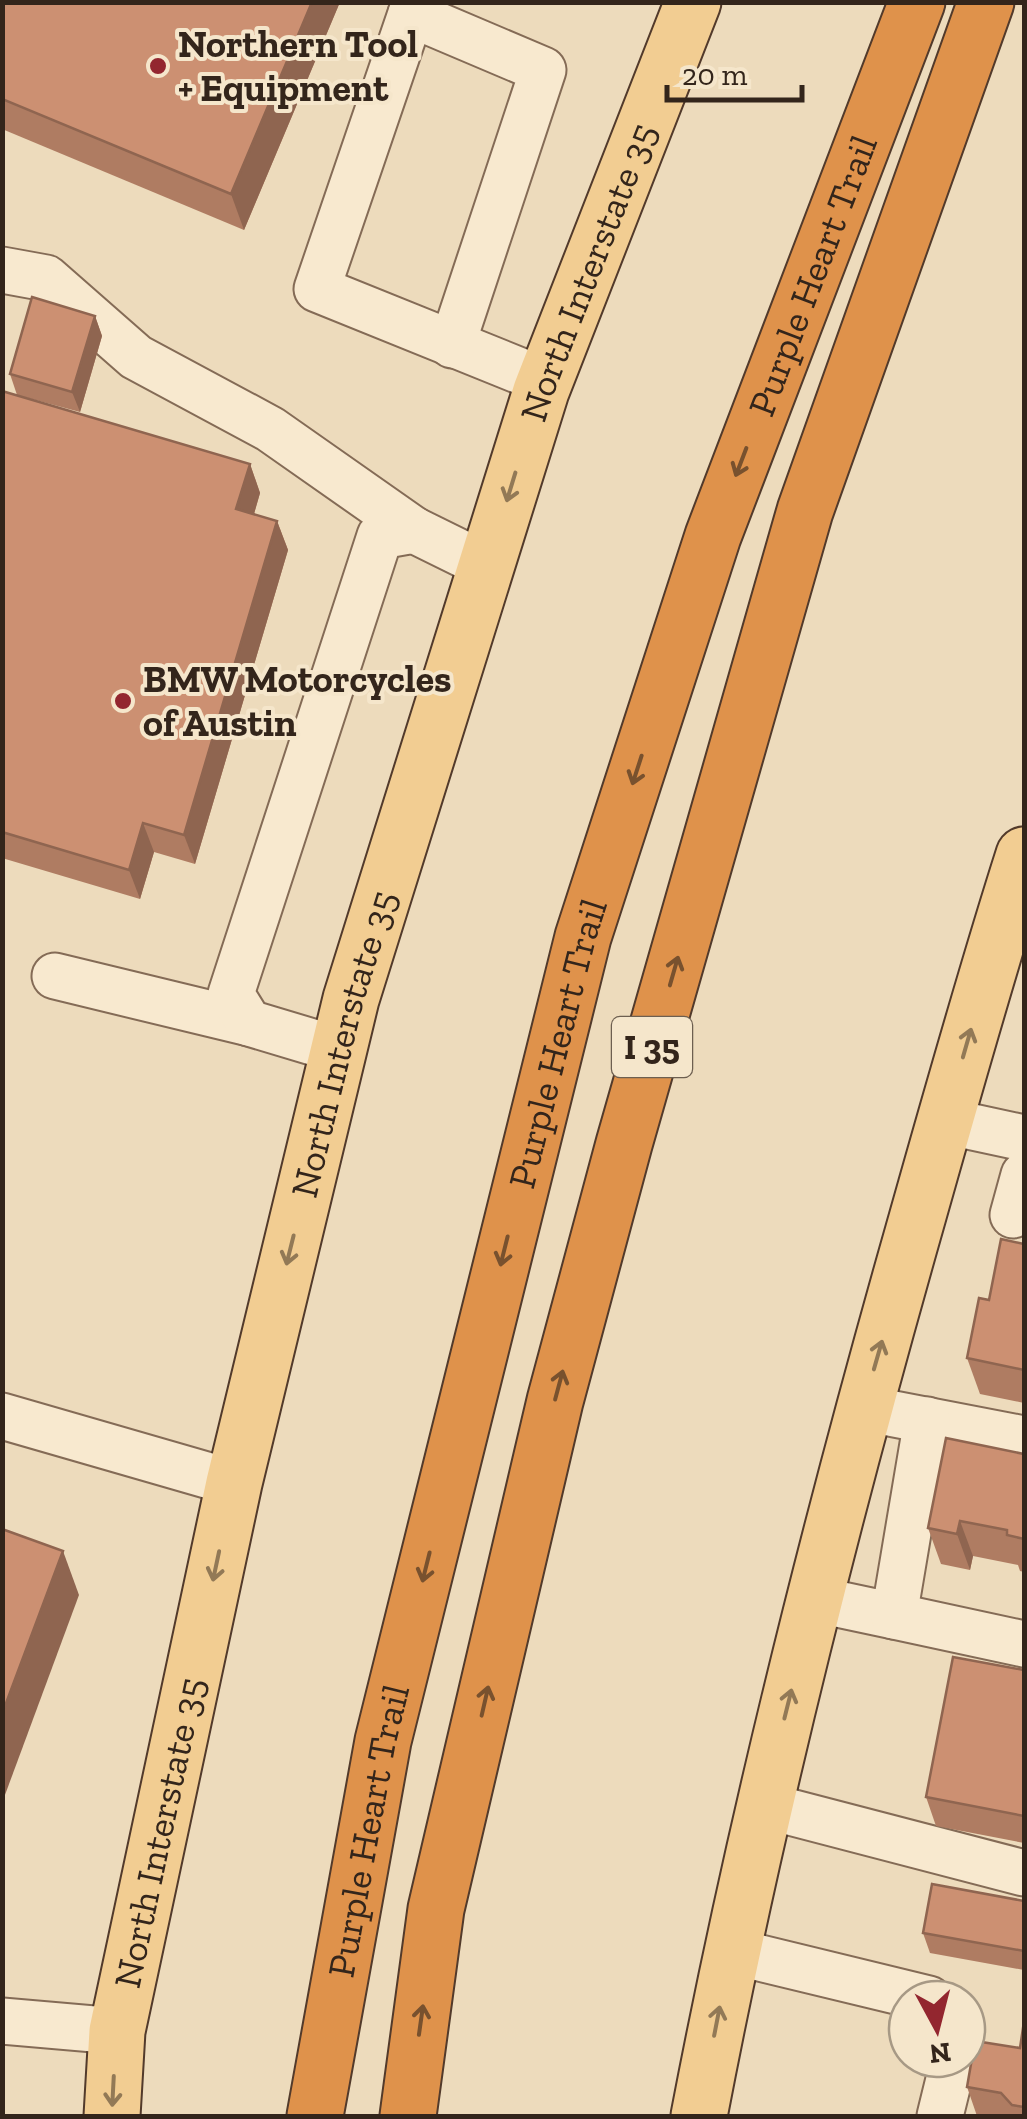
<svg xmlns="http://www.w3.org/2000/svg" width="1027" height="2119" font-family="'Zilla Slab',serif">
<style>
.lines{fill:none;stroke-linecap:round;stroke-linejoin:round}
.minor-casing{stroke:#846b56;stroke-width:49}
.major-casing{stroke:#523a2b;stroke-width:59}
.highway-casing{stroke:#523a2b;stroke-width:59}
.minor{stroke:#f8e9cf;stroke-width:45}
.major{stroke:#f2cd92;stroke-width:55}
.highway{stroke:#df924b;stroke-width:55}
.wall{fill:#af7c62}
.shaded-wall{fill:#8f6550}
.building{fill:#cc9072;stroke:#8f6550;stroke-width:2.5}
.oneway{stroke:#78512e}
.oneway2{stroke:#927956}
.poi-dot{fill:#93262f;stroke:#f5e6cb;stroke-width:4}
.labels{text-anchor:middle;stroke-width:8;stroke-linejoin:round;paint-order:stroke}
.shield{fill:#f5e6cb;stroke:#6d5f50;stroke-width:2.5}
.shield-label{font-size:35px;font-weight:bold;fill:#33251b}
.poi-label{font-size:38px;font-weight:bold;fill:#33251b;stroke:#f5e6cb;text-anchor:start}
.street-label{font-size:38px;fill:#33251b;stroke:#f5e6cb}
</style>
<rect width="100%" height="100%" fill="#eddbbc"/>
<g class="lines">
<defs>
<g id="minor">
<polyline points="415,2 317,289 545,381"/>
<polyline points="411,14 543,70 452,345"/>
<polyline points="2,270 46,278 136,357 270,429 414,530"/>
<polyline points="55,976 249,1023"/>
<polyline points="339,1050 249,1023 231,994 380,536 414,530 487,566"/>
<polyline points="945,1121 1024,1138"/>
<polyline points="1013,1215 1024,1175"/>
<polyline points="863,1408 1024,1439"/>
<polyline points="2,1416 234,1483"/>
<polyline points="814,1599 894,1616 927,1420"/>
<polyline points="894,1616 1024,1644"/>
<polyline points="763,1805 1024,1873"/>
<polyline points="731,1951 929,1999"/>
<polyline points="2,2021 117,2031"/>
<polyline points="940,2116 954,2059"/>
</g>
<g id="major">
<path id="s1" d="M112,2116L117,2031L234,1483L351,999L541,391L693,2"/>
<path d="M699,2116C756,1818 830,1525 913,1233C949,1106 984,980 1024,855"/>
</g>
<g id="highway">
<path id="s2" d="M315,2116L383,1741L583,937L713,536L917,2"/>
<polyline points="408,2116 436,1909 555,1401 624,1144 805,511 986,2"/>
</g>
</defs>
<use href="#minor" class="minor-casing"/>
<use href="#major" class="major-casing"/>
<use href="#highway" class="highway-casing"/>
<use href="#minor" class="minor"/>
<use href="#major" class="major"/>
<use href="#highway" class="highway"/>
</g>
<g class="wall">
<polygon points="2,2 340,2 244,230 2,129"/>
<polygon points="95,316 102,336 80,412 17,395 10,374"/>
<polygon points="2,391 250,464 260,493 254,514 277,521 288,550 195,864 154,852 140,899 2,858"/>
<polygon points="1024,1244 1024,1403 980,1394 967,1358 989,1300"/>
<polygon points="1024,1454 1024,1572 1020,1571 1018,1565 973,1556 970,1570 941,1564 928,1528"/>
<polygon points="1024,1670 1024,1843 936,1826 926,1797"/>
<polygon points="1024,1901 1024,1970 930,1953 923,1933"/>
<polygon points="1024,2029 1024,2116 977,2116 967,2087 1020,2048"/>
</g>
<g class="shaded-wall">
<polygon points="312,2 340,2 244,230 231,194"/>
<polygon points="95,316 102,336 80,412 72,392"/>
<polygon points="250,464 260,493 247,538 236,509"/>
<polygon points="277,521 288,550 195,864 184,835"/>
<polygon points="143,823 154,852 140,899 129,870"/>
<polygon points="960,1521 973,1556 970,1570 957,1534"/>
<polygon points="63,1551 79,1595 2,1803 2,1714"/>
</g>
<g class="building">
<polygon points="2,2 312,2 231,194 2,99"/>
<polygon points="32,297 95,316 72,392 10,374"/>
<polygon points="2,391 250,464 236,509 277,521 184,835 143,823 129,870 2,832"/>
<polygon points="1001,1239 1024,1244 1024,1370 967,1358 979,1298 989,1300"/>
<polygon points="946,1438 1024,1454 1024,1539 1007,1535 1007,1530 960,1521 957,1534 928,1528"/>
<polygon points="2,1529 63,1551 2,1714"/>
<polygon points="953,1657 1024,1670 1024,1816 926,1797"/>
<polygon points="932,1884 1024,1901 1024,1951 923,1933"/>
<polygon points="1023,2028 1024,2029 1024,2107 1012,2105 1001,2093 967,2087 975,2041 1020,2048"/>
</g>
<defs><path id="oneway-shaft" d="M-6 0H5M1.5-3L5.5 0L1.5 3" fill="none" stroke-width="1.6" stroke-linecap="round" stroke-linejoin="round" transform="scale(2.5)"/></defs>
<g class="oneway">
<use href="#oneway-shaft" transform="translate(741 462) rotate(111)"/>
<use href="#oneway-shaft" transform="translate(637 770) rotate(108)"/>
<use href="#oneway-shaft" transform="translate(674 971) rotate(-74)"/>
<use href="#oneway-shaft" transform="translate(504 1251) rotate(104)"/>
<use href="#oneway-shaft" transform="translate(559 1385) rotate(-75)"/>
<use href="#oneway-shaft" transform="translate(426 1567) rotate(104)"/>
<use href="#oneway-shaft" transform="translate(485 1701) rotate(-77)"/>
<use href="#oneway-shaft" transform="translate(421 2020) rotate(-82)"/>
</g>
<g class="oneway2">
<use href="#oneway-shaft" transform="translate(511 487) rotate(107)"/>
<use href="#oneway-shaft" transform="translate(967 1043) rotate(-74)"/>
<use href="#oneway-shaft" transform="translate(290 1250) rotate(104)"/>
<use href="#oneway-shaft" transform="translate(878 1355) rotate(-74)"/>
<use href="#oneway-shaft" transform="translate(216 1566) rotate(102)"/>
<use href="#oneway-shaft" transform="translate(788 1704) rotate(-76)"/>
<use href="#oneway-shaft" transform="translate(717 2021) rotate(-79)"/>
<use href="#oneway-shaft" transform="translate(113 2091) rotate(93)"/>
</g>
<g class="poi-dot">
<circle cx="158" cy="66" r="10"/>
<circle cx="123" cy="701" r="10"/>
</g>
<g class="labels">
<rect class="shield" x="612" y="1017" width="80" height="60" rx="8"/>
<g class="shield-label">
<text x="652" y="1059">I 35</text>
</g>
<g class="poi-label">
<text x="178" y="57">Northern Tool<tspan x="178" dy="44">+ Equipment</tspan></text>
<text x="143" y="692">BMW Motorcycles<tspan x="143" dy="44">of Austin</tspan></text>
</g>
<g class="street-label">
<text dy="13" stroke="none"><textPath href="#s1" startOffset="1908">North Interstate 35</textPath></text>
<text dy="13" stroke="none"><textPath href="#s2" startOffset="1910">Purple Heart Trail</textPath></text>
<text dy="13" stroke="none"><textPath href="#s2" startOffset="1100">Purple Heart Trail</textPath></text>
<text dy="13" stroke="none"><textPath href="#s1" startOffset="1098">North Interstate 35</textPath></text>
<text dy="13" stroke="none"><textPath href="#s2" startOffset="290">Purple Heart Trail</textPath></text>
<text dy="13" stroke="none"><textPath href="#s1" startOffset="288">North Interstate 35</textPath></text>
</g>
</g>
<rect width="1027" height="2119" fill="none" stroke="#33251b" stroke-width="10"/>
<g transform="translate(937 2029) rotate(173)"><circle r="48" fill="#f5e6cb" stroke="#a79985" stroke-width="2.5"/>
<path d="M0-8L18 38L0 25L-18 38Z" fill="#93262f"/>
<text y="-15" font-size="28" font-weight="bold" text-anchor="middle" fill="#33251b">N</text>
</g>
<path d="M667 85v15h135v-15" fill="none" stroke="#33251b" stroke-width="5"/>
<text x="682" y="85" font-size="30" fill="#33251b" stroke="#f5e6cb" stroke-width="8" paint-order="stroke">20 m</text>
</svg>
